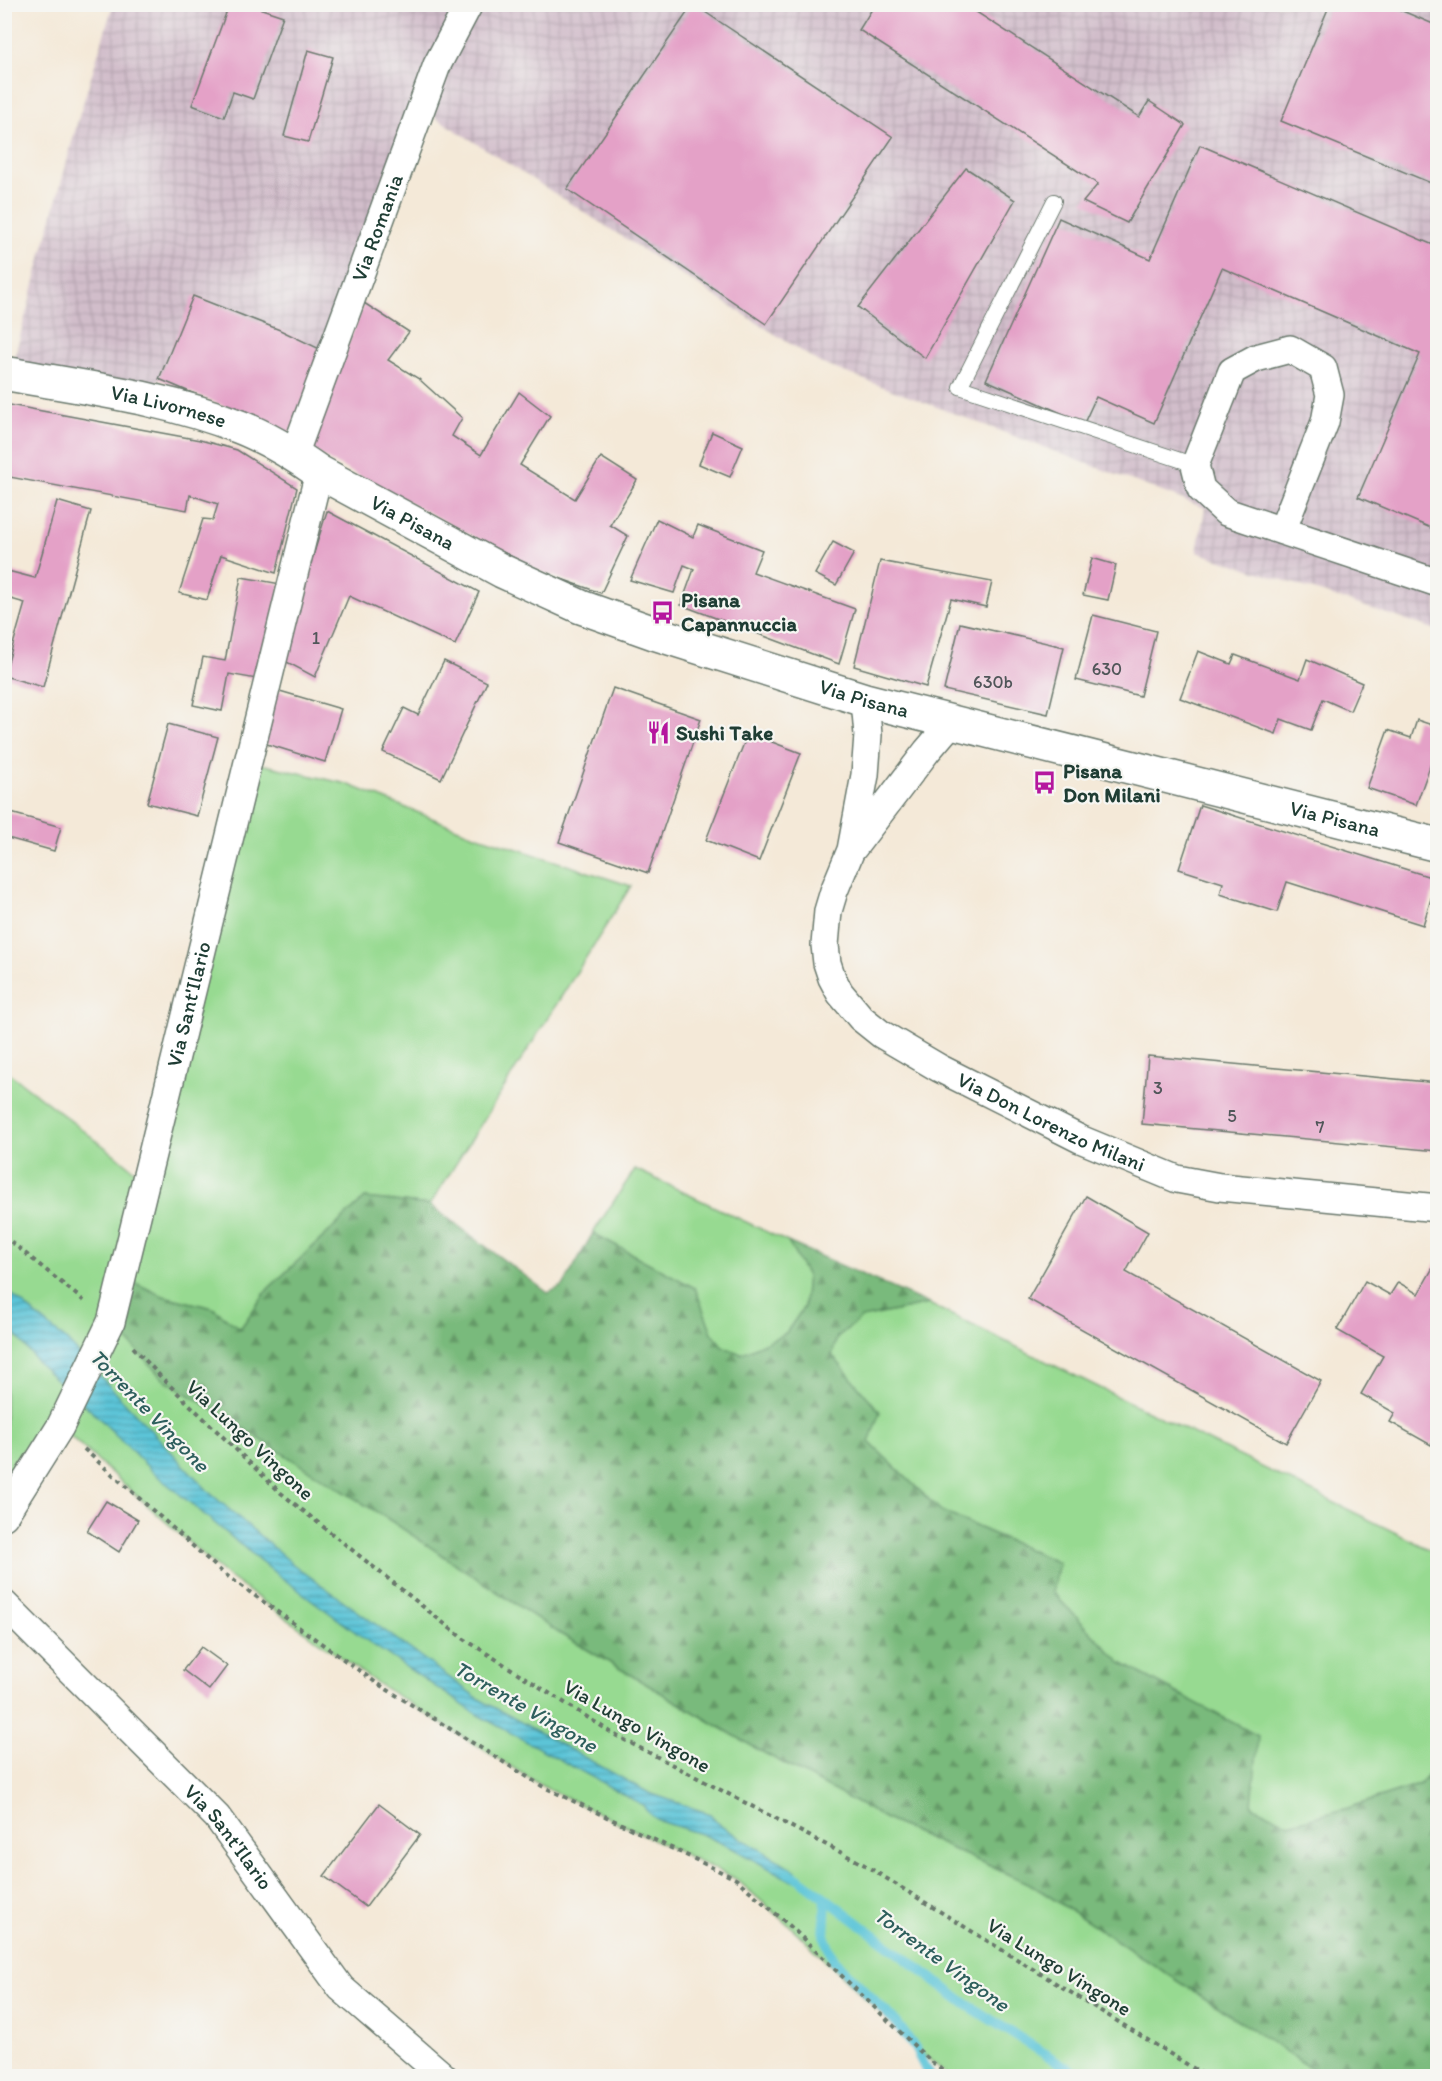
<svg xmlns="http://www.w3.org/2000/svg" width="1442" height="2081" font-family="Itim,sans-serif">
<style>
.industrial{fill:url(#industrial-grid)}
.green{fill:#97da91;stroke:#5b8c62;stroke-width:1.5}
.forest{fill:url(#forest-firs);stroke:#4c7c58;stroke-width:1.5}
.water{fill:url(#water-rules);stroke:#3e8186;stroke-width:1.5}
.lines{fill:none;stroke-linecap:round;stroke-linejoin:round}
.stream{stroke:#5cc5d8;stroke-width:10}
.building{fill:#e4a1c7}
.service-casing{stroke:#6a796d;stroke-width:16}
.minor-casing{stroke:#6a796d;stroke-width:30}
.secondary-casing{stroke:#6a796d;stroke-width:36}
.path{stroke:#6a796d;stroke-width:4;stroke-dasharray:4.5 4.5;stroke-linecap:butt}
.service{stroke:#fff;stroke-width:14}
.minor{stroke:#fff;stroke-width:27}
.secondary{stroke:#fff;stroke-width:33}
.labels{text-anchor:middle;stroke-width:4.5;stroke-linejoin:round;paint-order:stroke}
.number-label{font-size:18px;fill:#505659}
.street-label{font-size:21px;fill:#1f3d34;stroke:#f6f6f2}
.poi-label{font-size:21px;font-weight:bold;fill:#1f3d34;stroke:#f6f6f2;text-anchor:start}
.water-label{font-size:22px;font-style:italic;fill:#2e5f5d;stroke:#f6f6f2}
</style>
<defs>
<pattern id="industrial-grid" width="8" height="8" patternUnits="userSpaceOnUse" patternTransform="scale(1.5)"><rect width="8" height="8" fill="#d1bdca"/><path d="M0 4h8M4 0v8" fill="none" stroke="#b3a3ae"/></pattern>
<pattern id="forest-firs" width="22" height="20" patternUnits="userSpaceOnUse" patternTransform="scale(1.5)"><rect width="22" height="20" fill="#79ba7b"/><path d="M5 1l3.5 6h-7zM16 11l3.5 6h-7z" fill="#639866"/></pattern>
<pattern id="water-rules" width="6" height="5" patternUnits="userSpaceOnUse" patternTransform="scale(1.5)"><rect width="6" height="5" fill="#5cc5d8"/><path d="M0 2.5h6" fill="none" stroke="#4ba1b0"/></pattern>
</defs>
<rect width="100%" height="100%" fill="#f6f6f2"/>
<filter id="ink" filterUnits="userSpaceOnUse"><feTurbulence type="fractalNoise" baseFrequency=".0167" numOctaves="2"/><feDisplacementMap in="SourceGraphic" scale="12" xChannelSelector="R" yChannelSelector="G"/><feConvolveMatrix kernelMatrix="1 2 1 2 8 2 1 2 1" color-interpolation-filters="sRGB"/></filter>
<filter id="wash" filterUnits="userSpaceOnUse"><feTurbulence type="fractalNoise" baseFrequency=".008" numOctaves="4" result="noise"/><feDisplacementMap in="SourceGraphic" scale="24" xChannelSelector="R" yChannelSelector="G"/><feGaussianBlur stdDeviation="1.35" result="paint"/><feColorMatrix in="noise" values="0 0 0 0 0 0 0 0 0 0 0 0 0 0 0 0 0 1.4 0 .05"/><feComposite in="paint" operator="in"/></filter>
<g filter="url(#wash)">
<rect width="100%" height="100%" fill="#f4e9d8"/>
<polygon class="industrial" points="113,5 1437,5 1437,630 1197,552 1205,508 820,363 421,108 324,351 280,330 194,296 159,379 146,400 10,374 78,120"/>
<g class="green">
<polygon points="248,761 347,784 469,833 631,886 430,1205 365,1198 268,1289 240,1329 213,1308 163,1296 122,1277 391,1521 559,1633 759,1750 892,1822 1032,1885 1323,2076 949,2076 924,2055 790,1926 736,1879 542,1786 375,1682 222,1572 60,1427 5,1516 5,1070 145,1178"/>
<polygon points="635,1169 788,1242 807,1276 804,1307 786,1333 741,1354 722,1346 712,1333 695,1288 593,1233"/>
<polygon points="929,1304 1437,1553 1437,1764 1419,1785 1345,1809 1289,1824 1251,1806 1185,1697 1121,1663 1052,1592 1059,1563 941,1511 869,1442 832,1355 837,1337 861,1318"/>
</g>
<polygon class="forest" points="365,1198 430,1205 548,1293 563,1286 593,1233 695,1288 712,1333 722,1346 741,1354 786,1333 804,1307 807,1276 788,1242 929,1304 862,1318 837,1337 832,1355 880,1412 869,1442 941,1511 1059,1563 1052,1592 1121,1663 1258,1736 1252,1806 1289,1824 1345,1809 1419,1785 1437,1764 1437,2076 1323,2076 1032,1885 892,1822 759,1750 559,1633 391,1521 162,1378 111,1322 122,1277 163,1296 213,1308 240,1329 268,1289"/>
<polygon class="water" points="4,1288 66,1340 210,1493 294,1565 479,1699 649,1793 710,1814 722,1827 795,1870 800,1879 792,1881 732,1848 701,1834 660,1821 648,1813 643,1805 478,1715 373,1645 274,1572 154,1473 99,1418 39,1364 5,1321"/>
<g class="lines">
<g class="stream">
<polyline points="788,1873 800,1879 966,2004 1080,2076"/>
<polyline points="826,1899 824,1935 833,1959 896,2022 915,2048 929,2076"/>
</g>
</g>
<g id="blocks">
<g class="building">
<polygon points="693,4 893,137 766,324 567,189"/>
<polygon points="875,4 964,4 1139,117 1149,101 1185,125 1127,223 1083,202 1098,184 859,30"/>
<polygon points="1330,4 1386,4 1438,26 1438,186 1281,121"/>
<polygon points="229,5 250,5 283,16 253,99 233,92 224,117 192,105"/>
<polygon points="308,50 333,57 308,142 284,136"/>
<polygon points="1200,145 1438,247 1438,531 1358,497 1420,354 1222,268 1154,423 1096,397 1084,423 986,380 1059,218 1150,259"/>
<polygon points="966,168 1015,200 925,358 858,307"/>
<polygon points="193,296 280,330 324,351 290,434 159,379"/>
<polygon points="364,303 409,332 388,360 419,379 462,418 452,436 481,455 519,392 550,416 520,465 575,499 601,457 637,480 610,525 628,536 601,593 539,571 327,459 302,443 351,337"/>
<polygon points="4,404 200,440 237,450 297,488 276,573 221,555 207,600 179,593 203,519 213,520 218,504 190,495 187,510 4,476"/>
<polygon points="712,432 743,446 730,477 699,464"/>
<polygon points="57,501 91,511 43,687 4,676 25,603 4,597 4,570 35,578"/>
<polygon points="327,511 479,592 455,645 349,596 315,677 281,659"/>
<polygon points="657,519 693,537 698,525 762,550 753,572 855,609 839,664 681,605 694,569 684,565 674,593 630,580"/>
<polygon points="833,542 854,553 836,585 815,574"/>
<polygon points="1092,558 1116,565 1108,600 1083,595"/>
<polygon points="880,561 992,582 986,607 951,599 926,687 854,666"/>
<polygon points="241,577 281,584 262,680 229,674 222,711 193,705 203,657 225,661"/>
<polygon points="1093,615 1156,631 1140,696 1076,680"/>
<polygon points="960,623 1064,647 1048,714 944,690"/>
<polygon points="1198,651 1231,664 1235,655 1300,679 1307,659 1362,683 1350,711 1323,699 1311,730 1281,719 1276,734 1180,698"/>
<polygon points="444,661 487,682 441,779 383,752 404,708 418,715"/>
<polygon points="613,688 701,719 648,873 559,842"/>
<polygon points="273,689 341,709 325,762 257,741"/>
<polygon points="1417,720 1438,727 1438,756 1434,755 1416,805 1367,788 1388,730 1411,738"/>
<polygon points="168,724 218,737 197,816 147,803"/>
<polygon points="748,733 801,753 759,861 706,840"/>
<polygon points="1200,805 1437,879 1423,925 1287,882 1277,912 1220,894 1223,883 1179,869"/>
<polygon points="4,811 61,827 54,851 4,837"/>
<polygon points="1148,1056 1438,1083 1438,1151 1142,1124"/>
<polygon points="1086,1196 1148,1232 1126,1272 1321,1381 1286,1443 1028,1299"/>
<polygon points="1438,1259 1438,1349 1434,1356 1438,1358 1438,1434 1431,1445 1390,1422 1395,1413 1361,1394 1383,1356 1337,1330 1365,1281 1390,1295 1398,1282 1418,1294"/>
<polygon points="106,1501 138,1520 119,1552 87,1531"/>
<polygon points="201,1647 227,1666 209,1690 183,1670"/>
<polygon points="379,1804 420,1835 366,1907 324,1876"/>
</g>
</g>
</g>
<g filter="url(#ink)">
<use href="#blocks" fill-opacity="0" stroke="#6a796d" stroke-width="1.5"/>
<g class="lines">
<defs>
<polyline id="service" points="1054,201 960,387 1195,465"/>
<g id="minor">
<path id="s1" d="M294,455L437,65L469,4"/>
<polyline points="1282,531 1325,422 1330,395 1323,368 1290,349 1256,358 1232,371 1195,465 1201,489 1226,512 1438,583"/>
<path id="s2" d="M865,700L868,735L865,775L851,850L834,891L828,911L825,945L827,963L832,978L840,993L861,1018L881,1034L939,1068L1080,1139L1177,1179L1220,1187L1438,1208"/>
<polyline points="854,847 927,751 951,723"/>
<path id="s3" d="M4,1516L60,1427L111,1322L319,472"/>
<path id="s4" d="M4,1604L217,1817L341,1988L443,2076"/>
</g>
<g id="secondary">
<path id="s5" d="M4,373C83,388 165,397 240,427C268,438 295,455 319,472L502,571L581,607L654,633L865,700L1438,845"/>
</g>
</defs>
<use href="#service" class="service-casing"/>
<use href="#minor" class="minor-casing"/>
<use href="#secondary" class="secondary-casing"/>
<g class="path">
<polyline points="4,1236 84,1301"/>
<polyline points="133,1347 162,1378 281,1493 461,1637 617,1736 863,1864 1206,2076"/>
<polyline points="84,1449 222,1572 375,1682 542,1786 736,1879 790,1926 924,2055 949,2076"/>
</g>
<use href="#service" class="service"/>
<use href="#minor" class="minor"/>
<use href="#secondary" class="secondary"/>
</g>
</g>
<defs>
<symbol id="bus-bare" viewBox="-9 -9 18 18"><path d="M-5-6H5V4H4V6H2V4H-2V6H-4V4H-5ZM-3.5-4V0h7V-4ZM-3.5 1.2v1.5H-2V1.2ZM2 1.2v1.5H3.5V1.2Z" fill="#b5179e" stroke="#f6f6f2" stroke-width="2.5" paint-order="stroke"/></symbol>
<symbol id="restaurant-bare" viewBox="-9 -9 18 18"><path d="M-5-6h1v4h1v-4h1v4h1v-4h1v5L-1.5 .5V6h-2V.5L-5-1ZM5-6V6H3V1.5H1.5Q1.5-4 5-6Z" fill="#b5179e" stroke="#f6f6f2" stroke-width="2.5" paint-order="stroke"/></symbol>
</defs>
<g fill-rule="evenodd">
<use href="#bus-bare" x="646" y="596" width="33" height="33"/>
<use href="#restaurant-bare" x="642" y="716" width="33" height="33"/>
<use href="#bus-bare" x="1028" y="766" width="33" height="33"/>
</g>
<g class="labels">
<g class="number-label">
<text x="316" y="644">1</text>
<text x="1107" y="675">630</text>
<text x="993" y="688">630b</text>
<text x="1158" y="1094">3</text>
<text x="1232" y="1122">5</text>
<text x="1320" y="1133">7</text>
</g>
<g class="street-label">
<text dy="7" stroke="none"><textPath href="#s1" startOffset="242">Via Romania</textPath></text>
<text dy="7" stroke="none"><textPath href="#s5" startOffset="168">Via Livornese</textPath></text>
<text dy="7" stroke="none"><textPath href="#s5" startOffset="440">Via Pisana</textPath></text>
<text dy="7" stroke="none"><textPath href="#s5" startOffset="926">Via Pisana</textPath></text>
<text dy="7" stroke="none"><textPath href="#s5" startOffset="1412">Via Pisana</textPath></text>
<text dy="7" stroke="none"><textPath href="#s3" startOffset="549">Via Sant'Ilario</textPath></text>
<text dy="7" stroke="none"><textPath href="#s2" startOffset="552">Via Don Lorenzo Milani</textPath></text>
<text transform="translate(250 1440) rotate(43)" y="7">Via Lungo Vingone</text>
<text transform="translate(637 1726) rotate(30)" y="7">Via Lungo Vingone</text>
<text dy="7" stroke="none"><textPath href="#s4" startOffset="324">Via Sant'Ilario</textPath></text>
<text transform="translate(1059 1967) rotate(32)" y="7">Via Lungo Vingone</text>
</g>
<g class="poi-label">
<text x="681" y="607">Pisana<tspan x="681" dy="24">Capannuccia</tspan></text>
<text x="676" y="740">Sushi Take</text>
<text x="1063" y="778">Pisana<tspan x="1063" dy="24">Don Milani</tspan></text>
</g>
<g class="water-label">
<text transform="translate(150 1410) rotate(46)" y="8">Torrente Vingone</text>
<text transform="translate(526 1706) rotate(30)" y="8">Torrente Vingone</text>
<text transform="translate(942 1959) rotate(36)" y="8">Torrente Vingone</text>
</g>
</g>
<rect width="1442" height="2081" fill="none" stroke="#f6f6f2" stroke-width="24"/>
</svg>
